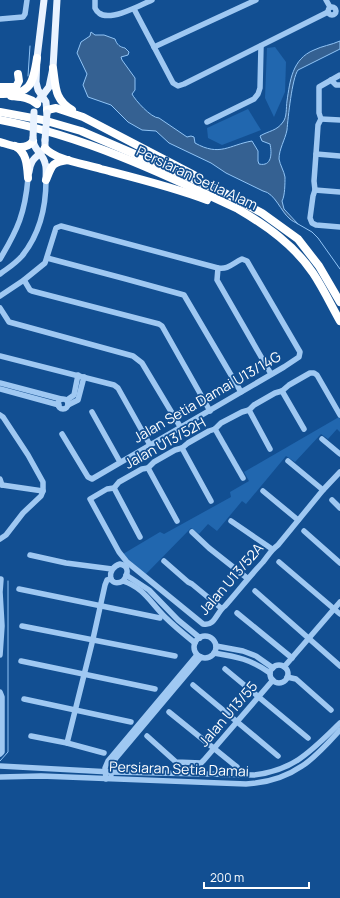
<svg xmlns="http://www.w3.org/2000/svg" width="340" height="898" font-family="Manrope,sans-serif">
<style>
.green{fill:#2167af}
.water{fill:#356192;stroke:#90c4f6}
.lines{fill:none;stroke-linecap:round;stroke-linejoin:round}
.stream{stroke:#90c4f6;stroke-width:1}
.minor{stroke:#9fc8f2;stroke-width:5.5}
.major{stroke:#eaf3ff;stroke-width:7}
.highway{stroke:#fff;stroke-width:8}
.major-bridge{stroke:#eaf3ff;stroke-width:7}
.labels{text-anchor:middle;stroke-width:3.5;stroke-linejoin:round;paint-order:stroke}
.street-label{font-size:14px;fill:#fff;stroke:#124f92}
</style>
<rect width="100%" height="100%" fill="#124f92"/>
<g class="green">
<polygon points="275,47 286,62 285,92 274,117 265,98 267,48"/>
<polygon points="248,109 261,130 222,145 208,138 207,128"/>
<polygon points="339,417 340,419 340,432 337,429 328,439 321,434 295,462 286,456 246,504 242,501 217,531 208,524 199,534 191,528 145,575 123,554 160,532 164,534 231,497 230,492 249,481 244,472"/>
</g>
<path class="water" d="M91,32L95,35H104L115,39C117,45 120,47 125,48L129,52L128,55L121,57L122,60L135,78V90L132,94C135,100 151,118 159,118L187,137L191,136L194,137L195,143C220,157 229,145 252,141L258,151V161L259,164C272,167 272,153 270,144L262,141L260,136C268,131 277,131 283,122C287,117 286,108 287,101C290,81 292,59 314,50C322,46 331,45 340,41V49L298,70C292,78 288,118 287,130C285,140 279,149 279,159C280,165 284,171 285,177C285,183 285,196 282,201L284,209L298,224C295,222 292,221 290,219C281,212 275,193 263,191L226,173L211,163L169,143L156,131L142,130L128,122L111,105L88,97L83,85L87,74L77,53L81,42L90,36Z"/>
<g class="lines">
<g class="stream">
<polyline points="28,76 30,46"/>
<polyline points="298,224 312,232 318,238 340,269"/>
<polyline points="0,761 8,752 8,581"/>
</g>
<g class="minor">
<path d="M95,0V8C96,10 97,12 99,13C110,22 141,5 152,0"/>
<polyline points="326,0 330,7"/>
<circle cx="332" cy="11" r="4"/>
<polyline points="134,9 173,83 178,86 184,84 328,12"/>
<polyline points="0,19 23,17 25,14 27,0"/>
<polyline points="154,47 256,0"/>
<polyline points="340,75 319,87 319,113 321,119 318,125 317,140 314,181 315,190 313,196 310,218 312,223 316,225 340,227"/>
<polyline points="331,80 336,85 340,85"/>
<polyline points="321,119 340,120"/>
<polyline points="207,122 254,99 258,94 260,88 261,46"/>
<polyline points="316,154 340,156"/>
<polyline points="315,190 340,192"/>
<polyline points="47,258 126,279 184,295 241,392"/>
<path d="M0,259C18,229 25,213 28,178"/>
<polyline points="218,268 217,280 271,374"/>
<path d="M0,274C8,268 15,264 22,256C39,235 46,207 46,180"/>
<polyline points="24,280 30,290 32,291 159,324 162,326 210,411"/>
<path d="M0,296L24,280L45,263L56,228L61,226L218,268C228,270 233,263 242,259L247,261L300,352L299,357L284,367L92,479L88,477L62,434"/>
<polyline points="0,308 9,322 133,356 142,363 181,428"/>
<polyline points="0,356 114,385 118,388 150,445"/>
<polyline points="0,383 61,399"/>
<polyline points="0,389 59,405"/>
<polyline points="282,391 304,429"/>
<circle cx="63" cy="404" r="5"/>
<polyline points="67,400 74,395 78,375"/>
<polyline points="68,405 78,400 84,377"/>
<polyline points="249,410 270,449"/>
<polyline points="92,412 120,462"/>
<polyline points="0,415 3,417 28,455 43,482 43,491 41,496 23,513 6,535 0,539"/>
<path d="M340,415L317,375L314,373H310L289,385L282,391L275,393L254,405L249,410L242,412L221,423L215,429L209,431L188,443L182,448L175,450L154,462L148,468L142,469L119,482L114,488L107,489L90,499L119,552L127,562L203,624C215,627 217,611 225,606C238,591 250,576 263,562C268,556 271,550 278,545L323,490L340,472"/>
<polyline points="215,429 243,478"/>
<polyline points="322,439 340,454"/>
<polyline points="182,448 211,501"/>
<polyline points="288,461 323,490"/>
<polyline points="148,468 177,521"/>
<polyline points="0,479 2,485"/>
<polyline points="2,485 43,491"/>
<polyline points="114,488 140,537"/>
<polyline points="263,491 298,520"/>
<polyline points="332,500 340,508"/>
<polyline points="231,521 272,549"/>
<polyline points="304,531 340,563"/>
<polyline points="192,532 209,548 247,578"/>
<polyline points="30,555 66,563 112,569"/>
<polyline points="164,561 188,582 192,584 221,608"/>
<polyline points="279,562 340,614"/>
<path d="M120,564C130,566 128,575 123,581C108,589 106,568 120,564Z"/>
<polyline points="126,575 149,590 178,620 200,638"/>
<path d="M123,581C144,588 150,602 165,617C174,626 185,635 195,643"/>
<polyline points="19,589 160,618"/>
<polyline points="255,591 340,666"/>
<polyline points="237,613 292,658"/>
<polyline points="22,626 175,656"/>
<circle cx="205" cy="647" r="11"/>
<polyline points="216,646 243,651 256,656 273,668"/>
<path d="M214,653C238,657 250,659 270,673"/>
<polyline points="0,655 2,626 0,592 1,579"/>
<polyline points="21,661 155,689"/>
<circle cx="279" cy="674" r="9"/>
<polyline points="284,667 340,602"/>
<polyline points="225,669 308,738"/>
<polyline points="287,677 296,679 331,710"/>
<polyline points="193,685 278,756"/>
<polyline points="0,692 2,697 2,752 0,754"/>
<polyline points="24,699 131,722"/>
<polyline points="169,712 237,767"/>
<polyline points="31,736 67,743 104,753"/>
<polyline points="147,736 176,762 201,763 204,760 273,680"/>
<polyline points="67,743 93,639 105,585 107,580 111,579"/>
<path d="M0,766L111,772L253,775C294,771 312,750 340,723"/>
<polyline points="111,775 112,764 116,758 201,657"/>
<path d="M0,777L41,776L246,784C265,783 286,777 302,766C315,758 330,741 340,730"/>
<polyline points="106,779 105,768 108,761 197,655"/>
</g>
<g class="major">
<polyline points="44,0 37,58 36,82 38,90 46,102 47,113"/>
<polyline points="39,100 49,87 53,68 57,0"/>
<path d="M33,138C32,149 43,153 45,163C47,168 46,174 46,179"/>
<path d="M29,172C31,157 37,158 45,148V140"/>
</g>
<g class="highway">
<path d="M53,68C56,87 54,99 72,110"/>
<polyline points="0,87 16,87 19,81 18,74"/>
<path d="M0,94C30,95 33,85 37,58"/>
<path d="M11,96C20,97 29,97 37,104"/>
<polyline points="47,110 56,108 83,117 196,176"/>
<polyline points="0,112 43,120 81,131 223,192 262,213 298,239 319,266 340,302"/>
<path d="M0,120C83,136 162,173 238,209C267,226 294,245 313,273C323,288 331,305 340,321"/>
<path d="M0,142C10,145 25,152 33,141"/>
<path d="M15,146C27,153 27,165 28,178"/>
<path d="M45,148C55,160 85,164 101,169C136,178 173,187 207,200"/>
<path d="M46,180C52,165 52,162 68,160"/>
</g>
<g class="major-bridge">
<polyline points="33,138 34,112"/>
<polyline points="45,140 47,113"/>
</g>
</g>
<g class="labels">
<g class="street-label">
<text transform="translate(197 178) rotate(25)" y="5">Persiaran Setia Alam</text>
<text transform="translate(207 397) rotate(-30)" y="5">Jalan Setia Damai U13/14G</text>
<text transform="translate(165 443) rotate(-29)" y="5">Jalan U13/52H</text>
<text transform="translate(231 579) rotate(-49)" y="5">Jalan U13/52A</text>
<text transform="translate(228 714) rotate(-49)" y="5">Jalan U13/55</text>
<text transform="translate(179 769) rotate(2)" y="5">Persiaran Setia Damai</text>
</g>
</g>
<path d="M204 882v6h105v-6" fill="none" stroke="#ffffff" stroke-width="2"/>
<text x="210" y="882" font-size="12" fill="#ffffff" stroke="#124f92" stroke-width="3" paint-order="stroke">200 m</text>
</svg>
